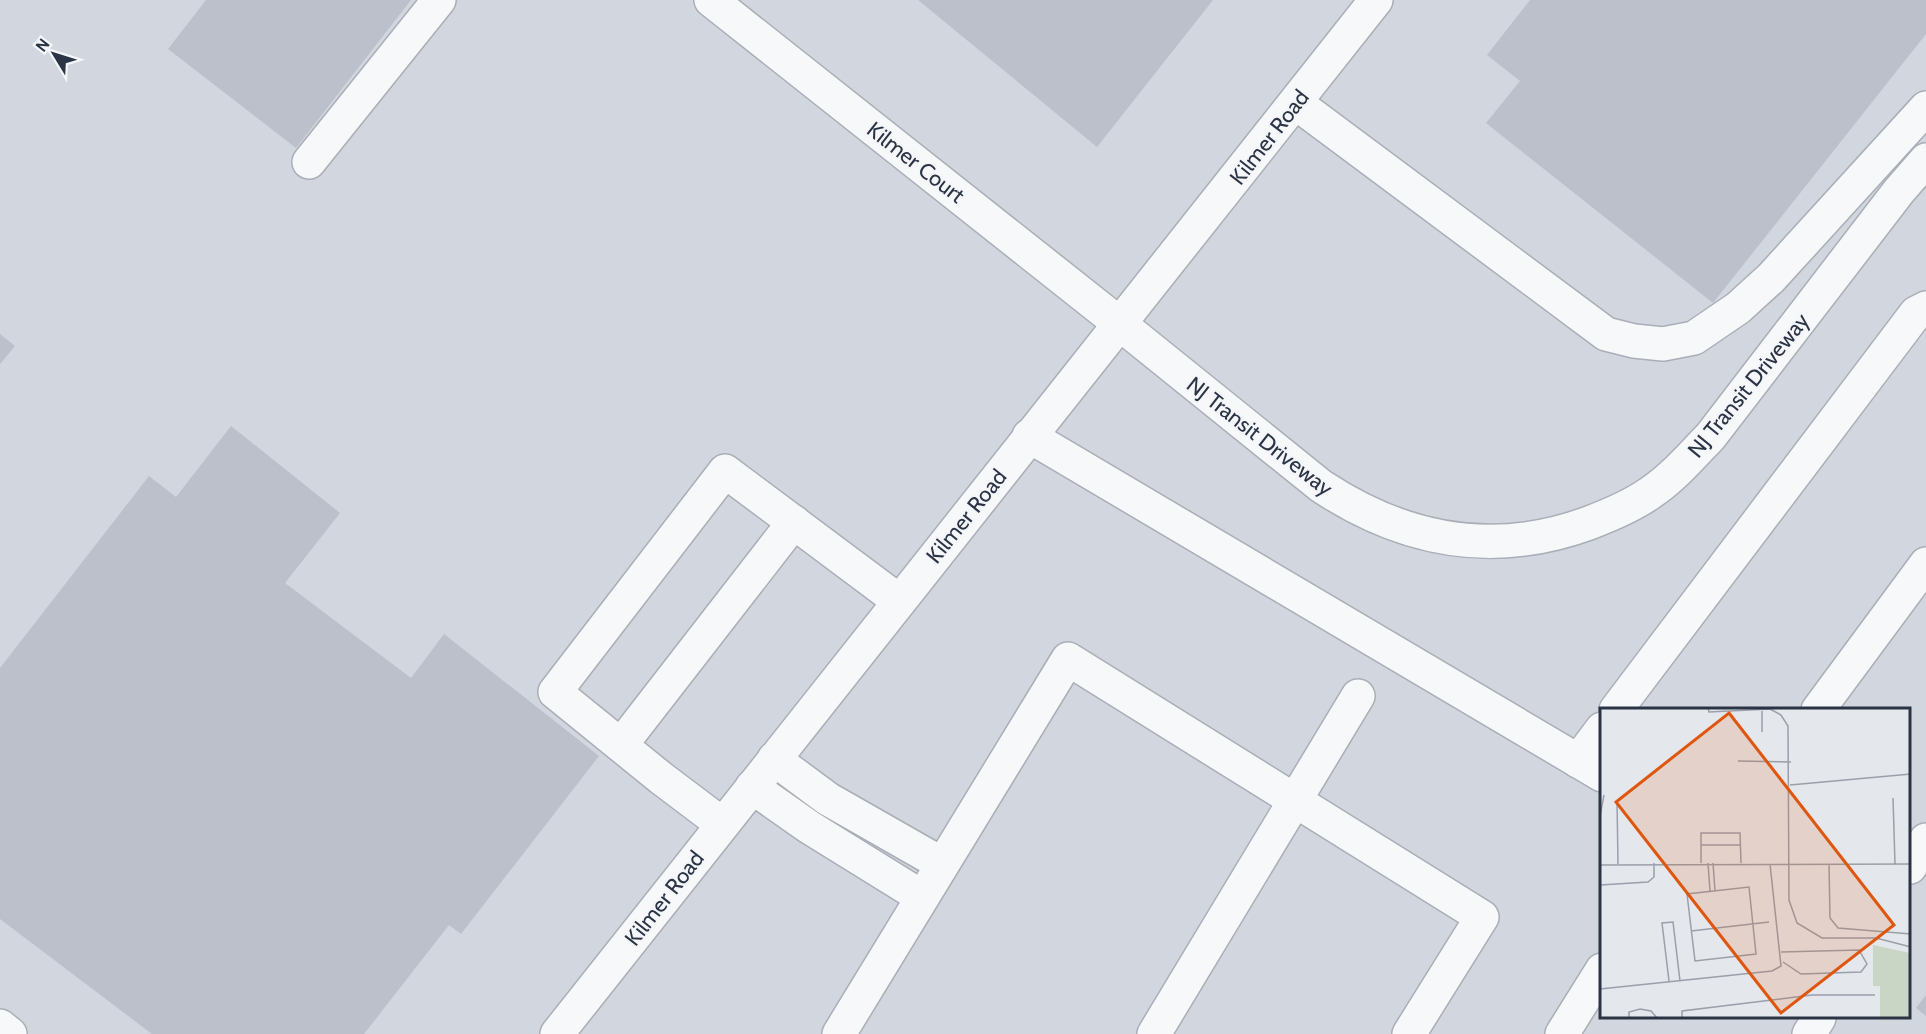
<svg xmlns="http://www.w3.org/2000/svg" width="1926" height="1034" font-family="Cabin,sans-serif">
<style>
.built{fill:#d2d6de;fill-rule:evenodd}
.building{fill:#bbc0ca}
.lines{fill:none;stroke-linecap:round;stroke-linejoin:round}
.minor-casing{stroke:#a9aeb7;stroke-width:36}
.minor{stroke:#f7f8fa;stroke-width:33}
.labels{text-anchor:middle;stroke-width:4.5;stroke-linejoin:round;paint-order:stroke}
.street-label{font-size:22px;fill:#2b3445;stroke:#f4f6f9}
.inset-road{fill:none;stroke:#9a9fa9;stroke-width:1.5}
.view{fill:#df570f;fill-opacity:0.15;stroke:#df570f;stroke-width:3}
.inset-edge{fill:none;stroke:#2b3445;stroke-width:3}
</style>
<rect width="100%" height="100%" fill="#e4e7ec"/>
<path class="built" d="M0,0H1926V1034H0ZM1602,710H1910V1018H1602Z"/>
<g class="building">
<polygon points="206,0 411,0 296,148 168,49"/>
<polygon points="918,0 1213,0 1097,147"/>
<polygon points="1530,0 1926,0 1926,34 1713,303 1486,123 1520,81 1487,55"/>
<polygon points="0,334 15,346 0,364"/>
<polygon points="231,426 340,513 285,583 411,678 444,634 599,756 461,934 449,925 364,1034 152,1034 0,919 0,668 149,476 176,497"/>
<polygon points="1926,995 1926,1016 1916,1008"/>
</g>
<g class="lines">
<defs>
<g id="minor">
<path d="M711,0L1120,324L1321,486C1404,541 1494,558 1589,523C1610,515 1632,506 1650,493C1673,478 1691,456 1710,437L1899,191L1926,160"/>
<polyline points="1296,103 1606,334 1634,341 1663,344 1694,338 1738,308 1771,278 1926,108"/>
<polyline points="309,162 439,0"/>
<polyline points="1029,436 1602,775"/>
<polyline points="1616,710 1916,313 1926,308"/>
<polyline points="1818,710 1926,564"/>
<polyline points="621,745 794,522"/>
<polyline points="774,759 828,799 942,864"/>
<polyline points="1578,761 1602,729"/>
<polyline points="752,787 809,827 922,897"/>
<polyline points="722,824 661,778 555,692 725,471 899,601"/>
<polyline points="1910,867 1926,840"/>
<polyline points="0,1026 10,1034"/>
<polyline points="557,1034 1376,0"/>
<polyline points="839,1034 1068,659 1482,917 1409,1034"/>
<polyline points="1154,1034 1358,696"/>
<polyline points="1562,1034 1602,970"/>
<polyline points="1809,1034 1819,1018"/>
</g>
</defs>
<use href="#minor" class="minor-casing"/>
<use href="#minor" class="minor"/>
</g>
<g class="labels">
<g class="street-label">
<text transform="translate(1269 137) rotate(-52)" y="8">Kilmer Road</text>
<text transform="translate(916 162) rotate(38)" y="8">Kilmer Court</text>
<text transform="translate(1748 385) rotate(-51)" y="8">NJ Transit Driveway</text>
<text transform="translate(1260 436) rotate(38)" y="8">NJ Transit Driveway</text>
<text transform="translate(966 516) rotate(-51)" y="8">Kilmer Road</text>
<text transform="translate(664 898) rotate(-52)" y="8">Kilmer Road</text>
</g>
</g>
<g transform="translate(1600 708)">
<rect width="310" height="310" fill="#e4e7ec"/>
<path d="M273,237L310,245V310H280V278H273Z" fill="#c9d6c5"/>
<path class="inset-road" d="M108,0L109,4L170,1L181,7L188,18L189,192L197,215L222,230H276L311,239M162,1V24M138,53L191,54M190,77L311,66M293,90L295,156M17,92L18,156M0,108L4,87M101,137H140M101,155V125H140L141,155M108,155L110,183M113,155L115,183M229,156L230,210L238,220L311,226M0,157L311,156M0,177L48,174L54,169V155M149,179L156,246L95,253L87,186ZM91,223L169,214M181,244L259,242L267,256L261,264L201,266L183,254M69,273L62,215L73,214L80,273M0,281L172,263L181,258L170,156M29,310V304L40,301L51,303L57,310M82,310V303L212,287H275"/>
<path class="view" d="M129,5L294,217L181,305L16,94Z"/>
<rect width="310" height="310" class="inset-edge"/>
</g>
<g transform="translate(54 54) rotate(308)" stroke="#f4f6f9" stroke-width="4.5" paint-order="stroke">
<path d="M0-4.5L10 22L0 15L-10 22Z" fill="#2b3445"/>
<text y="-9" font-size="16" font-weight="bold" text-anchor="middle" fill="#2b3445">N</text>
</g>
</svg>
